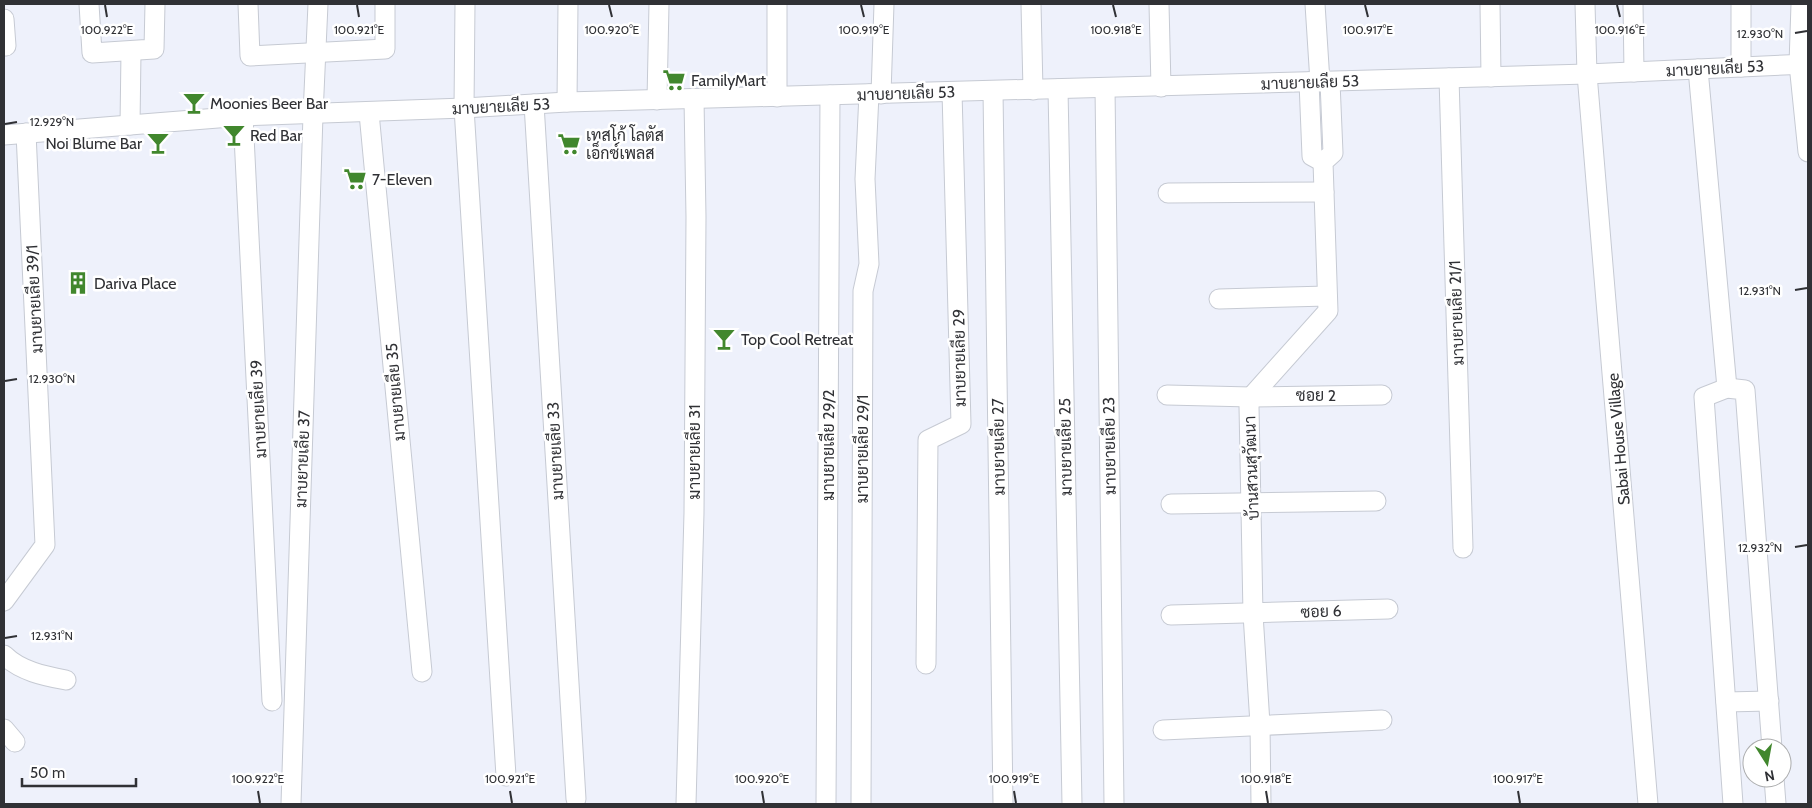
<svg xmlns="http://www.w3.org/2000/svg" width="1812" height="808" font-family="Cabin,Sarabun,sans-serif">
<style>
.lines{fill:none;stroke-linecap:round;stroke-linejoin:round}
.minor-casing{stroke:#c6cad3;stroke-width:21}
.minor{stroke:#fff;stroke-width:19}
.ticks{fill:none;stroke:#303135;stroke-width:2}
.labels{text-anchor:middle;stroke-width:5;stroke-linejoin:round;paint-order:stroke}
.street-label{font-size:16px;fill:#303135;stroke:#fff}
.poi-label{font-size:16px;fill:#303135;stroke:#fff;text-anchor:start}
.ticks-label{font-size:12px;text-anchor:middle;fill:#303135;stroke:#fff;stroke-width:5;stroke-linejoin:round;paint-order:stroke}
</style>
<rect width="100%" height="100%" fill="#eef1fb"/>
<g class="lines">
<defs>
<g id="minor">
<polyline points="89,4 92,53 154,49 155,4"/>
<polyline points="248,4 250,56 385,49 385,4"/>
<polyline points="465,4 464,108 506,776"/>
<polyline points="1031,4 1033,90"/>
<polyline points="1159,4 1161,87"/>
<polyline points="1315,4 1320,82"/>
<polyline points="1490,4 1491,77"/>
<polyline points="1585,4 1587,74 1648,804"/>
<polyline points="1633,4 1634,72"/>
<polyline points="1801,4 1799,64 1808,152"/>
<polyline points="4,19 6,46 4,46"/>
<polyline points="1741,67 1741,4"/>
<polyline points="1698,69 1727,388"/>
<polyline points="1449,78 1463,548"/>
<polyline points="1309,82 1312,156 1323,162"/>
<polyline points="1105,88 1114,804"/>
<polyline points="1058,89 1072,804"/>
<polyline points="993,91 1003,804"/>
<polyline points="881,94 884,4"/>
<polyline points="777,97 777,4"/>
<polyline points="657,100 659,4"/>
<polyline points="567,102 568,4"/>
<polyline points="534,104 576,799"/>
<polyline points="369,113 422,672"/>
<polyline points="243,116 272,701"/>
<polyline points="130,125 131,52"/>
<polyline points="4,135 243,116 464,108 567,102 1587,74 1808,64"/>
<polyline points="1168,193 1324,192"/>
<polyline points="1219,299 1327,296"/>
<polyline points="1167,395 1251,397 1382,395"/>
<polyline points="1171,504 1376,501"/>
<polyline points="4,601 45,545 26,133"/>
<polyline points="1171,615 1388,609"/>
<path d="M4,655C20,671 44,676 66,680"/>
<polyline points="926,664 928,440 961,424 952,92"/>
<polyline points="1726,702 1769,701"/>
<polyline points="4,729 15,742"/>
<polyline points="1163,730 1382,720"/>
<polyline points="1774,778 1776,804"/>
<polyline points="291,804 313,115 318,4"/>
<polyline points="686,804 694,513 696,217 694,99"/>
<polyline points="826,804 830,95"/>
<polyline points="861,804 863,291 869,264 865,179 869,94"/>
<polyline points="1261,804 1260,724 1253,614 1249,406 1251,397 1328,311 1323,162 1333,153 1330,82"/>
<polyline points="1733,804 1704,397 1727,388 1745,390 1772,748"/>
</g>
</defs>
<use href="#minor" class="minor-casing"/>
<use href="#minor" class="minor"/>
</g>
<path class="ticks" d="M105,5L107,17M357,5L359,17M609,5L612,17M861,5L864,17M1113,5L1116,17M1365,5L1368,17M1617,5L1620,17M1795,33L1807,31M5,124L17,122M1795,290L1807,288M5,381L17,379M1795,547L1807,545M5,638L17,636M258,791L260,803M510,791L512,803M762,791L764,803M1014,791L1016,803M1266,791L1268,803M1518,791L1520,803"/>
<defs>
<symbol id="supermarket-bare" viewBox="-9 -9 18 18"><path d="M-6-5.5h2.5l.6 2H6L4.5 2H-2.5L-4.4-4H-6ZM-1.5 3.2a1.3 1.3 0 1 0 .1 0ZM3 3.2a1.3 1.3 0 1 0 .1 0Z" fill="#41872d" stroke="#fff" stroke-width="2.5" paint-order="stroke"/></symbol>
<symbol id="bar-bare" viewBox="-9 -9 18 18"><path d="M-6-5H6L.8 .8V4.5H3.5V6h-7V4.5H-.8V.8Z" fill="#41872d" stroke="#fff" stroke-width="2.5" paint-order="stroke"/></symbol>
<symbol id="building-bare" viewBox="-9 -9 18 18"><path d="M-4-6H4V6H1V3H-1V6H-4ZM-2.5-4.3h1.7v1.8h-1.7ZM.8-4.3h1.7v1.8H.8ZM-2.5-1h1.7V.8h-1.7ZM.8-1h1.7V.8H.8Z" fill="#41872d" stroke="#fff" stroke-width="2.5" paint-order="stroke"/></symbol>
</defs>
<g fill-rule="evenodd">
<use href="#supermarket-bare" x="658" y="64" width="32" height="32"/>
<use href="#bar-bare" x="178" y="87" width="32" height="32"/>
<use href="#bar-bare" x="218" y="119" width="32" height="32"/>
<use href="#bar-bare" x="142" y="127" width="32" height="32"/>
<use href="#supermarket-bare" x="553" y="128" width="32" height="32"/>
<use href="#supermarket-bare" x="339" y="163" width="32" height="32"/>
<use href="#building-bare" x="62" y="267" width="32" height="32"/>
<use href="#bar-bare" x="708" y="323" width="32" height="32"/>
</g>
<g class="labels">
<g class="street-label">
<text transform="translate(1715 68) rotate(-3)" y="6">มาบยายเลีย 53</text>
<text transform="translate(1310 82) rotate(-2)" y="6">มาบยายเลีย 53</text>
<text transform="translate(906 93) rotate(-2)" y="6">มาบยายเลีย 53</text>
<text transform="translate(501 106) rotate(-3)" y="6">มาบยายเลีย 53</text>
<text transform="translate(34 299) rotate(-93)" y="6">มาบยายเลีย 39/1</text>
<text transform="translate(1456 313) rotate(-92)" y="6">มาบยายเลีย 21/1</text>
<text transform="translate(959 358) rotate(-91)" y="6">มาบยายเลีย 29</text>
<text transform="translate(395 392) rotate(-95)" y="6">มาบยายเลีย 35</text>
<text x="1316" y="401">ซอย 2</text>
<text transform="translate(258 409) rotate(-93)" y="6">มาบยายเลีย 39</text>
<text transform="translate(1618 439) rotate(-95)" y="6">Sabai House Village</text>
<text transform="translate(828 445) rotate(-90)" y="6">มาบยายเลีย 29/2</text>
<text transform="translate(1109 446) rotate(-91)" y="6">มาบยายเลีย 23</text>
<text transform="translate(998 447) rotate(-91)" y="6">มาบยายเลีย 27</text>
<text transform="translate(1065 447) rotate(-91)" y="6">มาบยายเลีย 25</text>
<text transform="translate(862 449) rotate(-90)" y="6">มาบยายเลีย 29/1</text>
<text transform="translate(555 451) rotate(-93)" y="6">มาบยายเลีย 33</text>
<text transform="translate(694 452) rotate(-90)" y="6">มาบยายเลีย 31</text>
<text transform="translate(302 459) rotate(-88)" y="6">มาบยายเลีย 37</text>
<text transform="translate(1251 468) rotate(-92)" y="6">บ้านสวนสุวัฒนา</text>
<text transform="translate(1321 611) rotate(-2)" y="6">ซอย 6</text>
</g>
<g class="poi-label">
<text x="691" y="86">FamilyMart</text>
<text x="210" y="109">Moonies Beer Bar</text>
<text x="250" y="141">Red Bar</text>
<text x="586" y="141">เทสโก้ โลตัส<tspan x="586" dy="18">เอ็กซ์เพลส</tspan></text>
<text x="142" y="149" text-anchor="end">Noi Blume Bar</text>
<text x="372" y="185">7-Eleven</text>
<text x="94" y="289">Dariva Place</text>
<text x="741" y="345">Top Cool Retreat</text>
</g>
</g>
<g class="ticks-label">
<text x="107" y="34">100.922°E</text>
<text x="359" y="34">100.921°E</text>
<text x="612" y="34">100.920°E</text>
<text x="864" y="34">100.919°E</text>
<text x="1116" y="34">100.918°E</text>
<text x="1620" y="34">100.916°E</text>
<text x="1368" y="34">100.917°E</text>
<text x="1760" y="38">12.930°N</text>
<text x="52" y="126">12.929°N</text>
<text x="1760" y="295">12.931°N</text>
<text x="52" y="383">12.930°N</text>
<text x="1760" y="552">12.932°N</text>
<text x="52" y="640">12.931°N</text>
<text x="258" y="783">100.922°E</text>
<text x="510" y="783">100.921°E</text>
<text x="762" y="783">100.920°E</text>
<text x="1014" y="783">100.919°E</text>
<text x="1266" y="783">100.918°E</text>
<text x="1518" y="783">100.917°E</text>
</g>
<rect width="1812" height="808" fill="none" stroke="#303135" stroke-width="10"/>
<g transform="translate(1767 763) rotate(169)"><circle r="24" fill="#ffffff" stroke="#acadae"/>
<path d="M0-4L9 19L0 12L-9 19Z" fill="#41872d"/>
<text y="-8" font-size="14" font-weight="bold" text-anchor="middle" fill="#303135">N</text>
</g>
<path d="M22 778v8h114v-8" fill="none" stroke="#303135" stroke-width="2.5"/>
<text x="30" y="778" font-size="15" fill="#303135" stroke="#ffffff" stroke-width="4" paint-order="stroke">50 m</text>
</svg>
